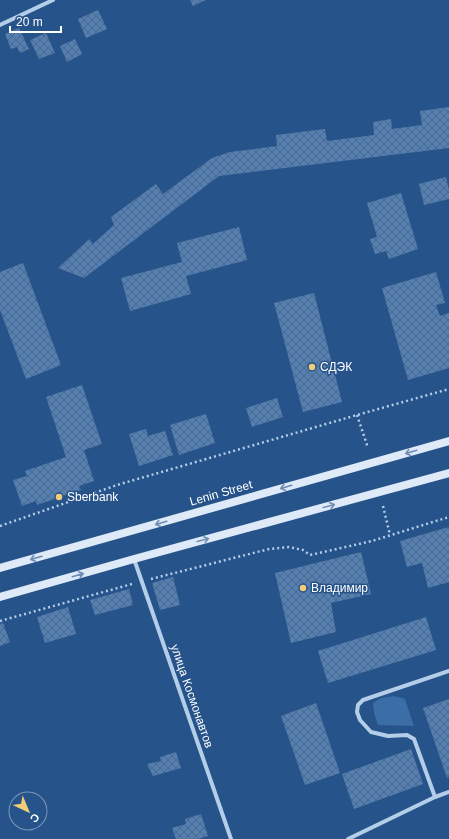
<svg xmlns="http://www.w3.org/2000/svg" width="449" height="839" font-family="Helvetica,sans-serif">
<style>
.green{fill:#3b6da6}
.building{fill:url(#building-cross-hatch)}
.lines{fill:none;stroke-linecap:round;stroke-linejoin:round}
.path{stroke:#b4cde9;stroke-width:2.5;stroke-dasharray:2 3;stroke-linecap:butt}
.minor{stroke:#b4cde9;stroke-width:4}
.secondary{stroke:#deeaf8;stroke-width:8}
.oneway{stroke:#708fb6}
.poi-dot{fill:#f2cd79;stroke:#26538a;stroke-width:1.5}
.labels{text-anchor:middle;stroke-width:3;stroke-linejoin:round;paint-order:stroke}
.poi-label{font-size:12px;fill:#fff;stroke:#26538a;text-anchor:start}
.street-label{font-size:12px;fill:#fff;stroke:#26538a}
</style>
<defs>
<pattern id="building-cross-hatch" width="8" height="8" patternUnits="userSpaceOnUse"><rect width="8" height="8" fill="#537fb2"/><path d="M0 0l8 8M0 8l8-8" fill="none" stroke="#506884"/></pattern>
</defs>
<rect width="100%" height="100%" fill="#26538a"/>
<polygon class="green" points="394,696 405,699 414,726 378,725 374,713 373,703 381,698"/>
<g class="building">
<polygon points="190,0 206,0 193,6"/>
<polygon points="98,10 107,29 86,38 78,19"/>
<polygon points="19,28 29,49 20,53 17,47 11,49 5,34"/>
<polygon points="46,33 55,53 39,59 30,40"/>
<polygon points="75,39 82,54 67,62 60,46"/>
<polygon points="449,107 449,148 219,176 84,278 58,268 89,239 93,244 114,225 111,217 156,184 163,194 212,158 230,152 277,146 276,135 325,129 327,141 374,135 373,122 391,119 392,129 422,125 420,111"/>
<polygon points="446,177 449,190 449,199 424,205 419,184"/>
<polygon points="401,193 418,249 389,259 386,251 375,254 370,239 377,237 367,203"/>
<polygon points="239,227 247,260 186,276 191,294 130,311 121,278 182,262 177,243"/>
<polygon points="23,263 61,365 26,379 0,310 0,272"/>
<polygon points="436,272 445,303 436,305 440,316 449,313 449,368 408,380 382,288"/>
<polygon points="314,293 342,402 303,412 274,303"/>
<polygon points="82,385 102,444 84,450 94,481 79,486 81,490 37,505 36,501 22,506 13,480 27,476 25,471 66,457 46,397"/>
<polygon points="277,398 283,417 252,427 246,408"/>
<polygon points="206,414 215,443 179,455 170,425"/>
<polygon points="146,429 148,436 165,431 173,455 139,466 129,434"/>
<polygon points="449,527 449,582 428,588 422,563 407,567 400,541"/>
<polygon points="361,552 371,594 331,603 336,632 291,643 275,573"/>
<polygon points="173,577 180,605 160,610 152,583"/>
<polygon points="129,589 133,605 95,615 90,600"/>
<polygon points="68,607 76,634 45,643 37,617"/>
<polygon points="426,617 436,650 328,683 318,651"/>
<polygon points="3,623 10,642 0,646 0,624"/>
<polygon points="449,699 449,777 447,778 423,708"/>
<polygon points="316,703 340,773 305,785 281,716"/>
<polygon points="411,749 423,784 354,809 342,774"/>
<polygon points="176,752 181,768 153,776 147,764 161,761 160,757"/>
<polygon points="201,814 208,836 198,839 176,839 172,828 186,824 185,819"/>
</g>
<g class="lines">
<g class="path">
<polyline points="357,415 368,448"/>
<polyline points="383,506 390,535"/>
<polyline points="0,526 117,485 357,415 449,389"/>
<polyline points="151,579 269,549 289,547 303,550 310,555 372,541 449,517"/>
<polyline points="0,621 132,584"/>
</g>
<g class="minor">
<polyline points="0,25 53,0"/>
<polyline points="134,559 231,839"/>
<polyline points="435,797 414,739 407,735 388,736 371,732 360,720 357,712 358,705 363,700 449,671"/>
<polyline points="348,839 435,797 449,792"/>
</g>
<g class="secondary">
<polyline points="0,568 449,441"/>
<polyline points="0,597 134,559 449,473"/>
</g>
</g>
<defs><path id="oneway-shaft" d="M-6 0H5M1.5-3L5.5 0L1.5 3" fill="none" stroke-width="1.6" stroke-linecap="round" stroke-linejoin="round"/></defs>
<g class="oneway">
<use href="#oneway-shaft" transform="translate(411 452) rotate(164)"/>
<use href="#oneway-shaft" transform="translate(286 487) rotate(164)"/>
<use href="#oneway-shaft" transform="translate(329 506) rotate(-15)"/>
<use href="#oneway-shaft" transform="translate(161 523) rotate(164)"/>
<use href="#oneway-shaft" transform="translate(203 540) rotate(-15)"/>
<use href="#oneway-shaft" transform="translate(36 558) rotate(164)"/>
<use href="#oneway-shaft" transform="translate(78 575) rotate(-16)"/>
</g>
<g class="poi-dot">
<circle cx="312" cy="367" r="4"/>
<circle cx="59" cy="497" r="4"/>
<circle cx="303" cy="588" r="4"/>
</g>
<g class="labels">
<g class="poi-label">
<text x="320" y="371">СДЭК</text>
<text x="67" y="501">Sberbank</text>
<text x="311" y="592">Владимир</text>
</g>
<g class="street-label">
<text transform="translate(221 493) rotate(-16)" y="4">Lenin Street</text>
<text transform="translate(192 696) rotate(71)" y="4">улица Космонавтов</text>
</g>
</g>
<g transform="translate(28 811) rotate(136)"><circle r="19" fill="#26538a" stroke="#7d98b9"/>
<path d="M0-3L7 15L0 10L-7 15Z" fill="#f2cd79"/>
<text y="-6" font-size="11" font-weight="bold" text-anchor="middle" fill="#ffffff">С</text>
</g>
<path d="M10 26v6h51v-6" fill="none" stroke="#ffffff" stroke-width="2"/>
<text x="16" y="26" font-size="12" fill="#ffffff" stroke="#26538a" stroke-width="3" paint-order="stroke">20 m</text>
</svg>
